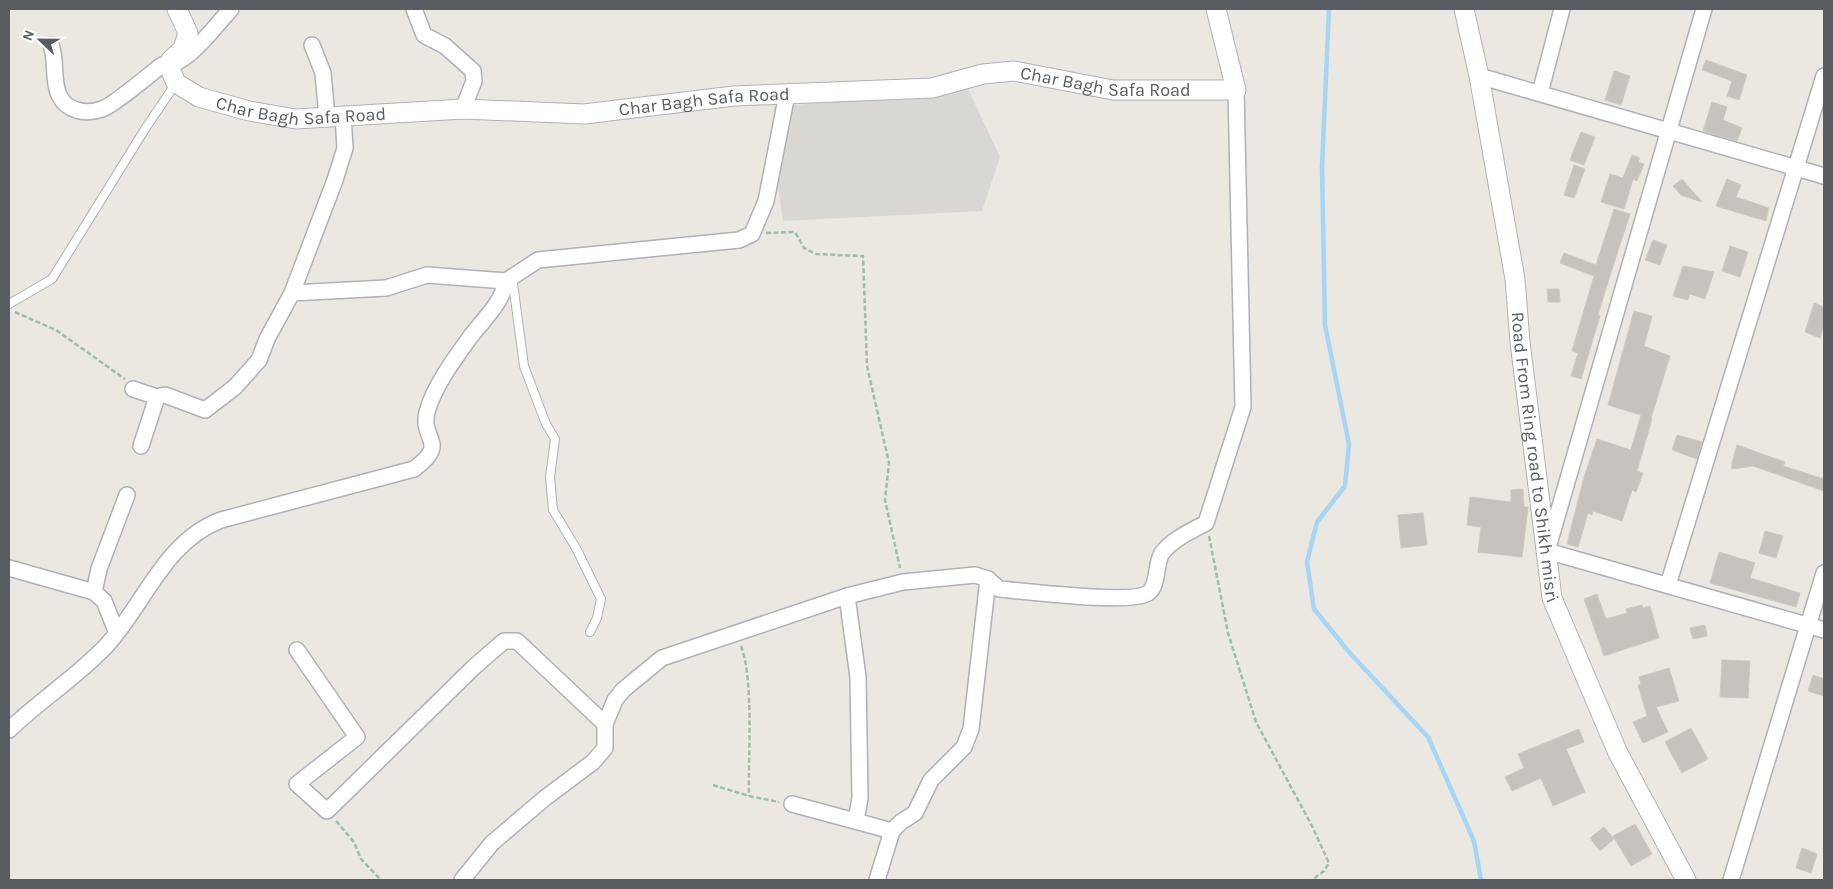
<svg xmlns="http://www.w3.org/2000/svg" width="1833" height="889" font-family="Karla,sans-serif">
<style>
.industrial{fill:#d9d7d3}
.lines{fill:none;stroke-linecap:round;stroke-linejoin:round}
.stream{stroke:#a7d5f4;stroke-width:4.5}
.building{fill:#c6c3be;stroke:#cec9c0}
.service-casing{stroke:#aeb1b5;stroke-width:10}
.minor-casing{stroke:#aeb1b5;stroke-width:18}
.tertiary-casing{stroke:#aeb1b5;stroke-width:21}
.path{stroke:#9ac0a4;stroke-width:2.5;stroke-dasharray:5 2.5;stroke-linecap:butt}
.service{stroke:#fff;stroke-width:8}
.minor{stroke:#fff;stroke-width:15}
.tertiary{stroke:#fff;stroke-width:19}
.labels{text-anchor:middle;stroke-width:4;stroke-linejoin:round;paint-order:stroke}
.street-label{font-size:18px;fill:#595c60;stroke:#fff}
</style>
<rect width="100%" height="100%" fill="#eae8e1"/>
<polygon class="industrial" points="968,89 1000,157 982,211 783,221 777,181 774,107"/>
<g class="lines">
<polyline class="stream" points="1329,9 1322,167 1325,325 1349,444 1345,486 1317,522 1307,562 1314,609 1349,652 1428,737 1474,841 1481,880"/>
</g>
<g class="building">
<polygon points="1706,60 1747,75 1739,100 1727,96 1732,81 1702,70"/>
<polygon points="1614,71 1630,76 1621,105 1605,100"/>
<polygon points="1712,102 1727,107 1723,120 1742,128 1737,141 1703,131"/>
<polygon points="1581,132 1595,137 1584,165 1570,160"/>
<polygon points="1632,155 1640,158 1638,162 1644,164 1637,181 1633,179 1624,209 1601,202 1610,174 1623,178"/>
<polygon points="1574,165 1585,169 1574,198 1564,195"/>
<polygon points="1682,179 1702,202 1681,195 1673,186"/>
<polygon points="1727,179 1741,185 1736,197 1769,208 1766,221 1716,206"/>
<polygon points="1614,209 1630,214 1607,285 1598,315 1600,316 1581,379 1571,376 1578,353 1572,351 1594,276 1560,263 1564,253 1596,265"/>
<polygon points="1653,240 1667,245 1660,265 1645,260"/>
<polygon points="1730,246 1748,252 1740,277 1722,271"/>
<polygon points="1683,266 1714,272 1705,299 1690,294 1688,300 1673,296"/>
<polygon points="1547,289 1559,289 1560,302 1548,302"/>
<polygon points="1814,303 1824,307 1824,324 1820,338 1805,332"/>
<polygon points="1634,311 1652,316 1644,346 1670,356 1651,418 1652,419 1637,471 1643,473 1636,492 1632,490 1622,521 1593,511 1592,515 1588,513 1578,547 1567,544 1584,477 1597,439 1631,450 1641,415 1608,405"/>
<polygon points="1677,435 1702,442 1697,459 1672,450"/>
<polygon points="1737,445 1785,462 1783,466 1824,479 1824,491 1753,466 1732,469 1732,462"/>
<polygon points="1523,489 1524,507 1528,507 1522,557 1478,552 1481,527 1467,525 1470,497 1511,502 1511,490"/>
<polygon points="1423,513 1427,545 1401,548 1398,515"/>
<polygon points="1765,531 1783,536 1776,558 1759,553"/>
<polygon points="1719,552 1755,563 1750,578 1800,593 1796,607 1710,583"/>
<polygon points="1597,594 1606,619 1627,613 1626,609 1642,605 1643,608 1650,606 1659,638 1604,656 1584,599"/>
<polygon points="1705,625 1707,636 1693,639 1690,628"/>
<polygon points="1722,660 1750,661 1748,698 1720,697"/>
<polygon points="1669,668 1679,701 1656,707 1668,732 1643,743 1633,722 1647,716 1638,685 1641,684 1639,677"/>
<polygon points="1813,675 1824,679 1824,696 1808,691"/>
<polygon points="1691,728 1708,759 1682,773 1665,742"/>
<polygon points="1579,729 1584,742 1566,749 1585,792 1553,806 1541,778 1512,791 1505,777 1524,768 1518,754"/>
<polygon points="1635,824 1652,854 1631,866 1613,836"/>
<polygon points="1604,827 1614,839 1600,851 1590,838"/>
<polygon points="1802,848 1817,854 1811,873 1796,868"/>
</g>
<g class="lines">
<defs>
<g id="service">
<polyline points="512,276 524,366 546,424 555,439 550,477 553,510 576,548 601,599 597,618 590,632"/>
<polyline points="9,304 52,279 145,129 176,83"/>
</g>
<g id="minor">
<polyline points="414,9 424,35 445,46 473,71 474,81 463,109"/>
<polyline points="1704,9 1547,551 1824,630"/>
<path d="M51,45C57,61 52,80 59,95C66,111 86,115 102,109C113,106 150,74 162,65C185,69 216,25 231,9"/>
<polyline points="312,45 323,73 327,117"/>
<polyline points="1479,76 1824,176"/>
<polyline points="1540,93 1562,9"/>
<polyline points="292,293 386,288 427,275 506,281 538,260 739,240 752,234 766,201 787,94"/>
<polyline points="133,389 157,397 165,395 205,410 235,387 259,360 267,339 292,293 335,180 345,148 343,116"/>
<polyline points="141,446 157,397"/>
<polyline points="9,568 94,592 104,601 116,631"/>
<polyline points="1668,585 1824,76"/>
<polyline points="94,592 99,569 127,495"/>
<polyline points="847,596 858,677 860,798 856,821"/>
<polyline points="297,650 357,737 297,784 327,811 474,667 504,641 517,641 605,724"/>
<path d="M9,730C40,700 77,677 107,645C145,603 165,541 221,520L414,469C450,442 420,441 427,412C434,386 455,358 471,336C484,319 502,303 506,281"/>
<polyline points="792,804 892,831"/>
<path d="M462,880L492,843L545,798L593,762L605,748V724L615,700L623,690L662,658L847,596L903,582L975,575L988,579L999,589C1025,591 1131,605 1148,593C1159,586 1155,563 1162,553C1173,539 1191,531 1206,523L1243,407L1236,90"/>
<polyline points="877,880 892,831 901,822 915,813 931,780 964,747 971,729 988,579"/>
<polyline points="1731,880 1824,573"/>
</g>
<g id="tertiary">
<path id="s1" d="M177,9L188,33L183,49L171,60L169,66L176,83L199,97L249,111L296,119L463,109L584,114L734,96L932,88L983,74L1014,71L1113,90H1236L1216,9"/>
<path id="s2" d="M1464,9L1479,76L1515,279L1520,342L1552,598L1618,753L1686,880"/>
</g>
</defs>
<use href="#service" class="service-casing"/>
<use href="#minor" class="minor-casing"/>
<use href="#tertiary" class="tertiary-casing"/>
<g class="path">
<polyline points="766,233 795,232 804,248 816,254 863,256 867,366 889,463 885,500 900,568"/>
<polyline points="15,312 56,330 125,379"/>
<polyline points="1209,536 1228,633 1256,722 1312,826 1329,863 1324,871 1312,880"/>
<path d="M741,646C754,680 748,756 749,796"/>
<polyline points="713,785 749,796 779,802"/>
<polyline points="336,821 354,842 361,859 381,880"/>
</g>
<use href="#service" class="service"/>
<use href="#minor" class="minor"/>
<use href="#tertiary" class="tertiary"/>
</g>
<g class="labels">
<g class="street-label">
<text dy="6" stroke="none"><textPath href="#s1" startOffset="1025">Char Bagh Safa Road</textPath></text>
<text dy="6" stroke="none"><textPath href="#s1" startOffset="620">Char Bagh Safa Road</textPath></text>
<text dy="6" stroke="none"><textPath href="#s1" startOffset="215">Char Bagh Safa Road</textPath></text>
<text dy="6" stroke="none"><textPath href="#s2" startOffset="454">Road From Ring road to Shikh misri</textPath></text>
</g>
</g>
<rect width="1833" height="889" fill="none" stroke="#595c60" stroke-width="20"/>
<g transform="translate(40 40) rotate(292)" stroke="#ffffff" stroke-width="4" paint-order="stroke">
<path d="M0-4L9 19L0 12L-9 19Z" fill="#595c60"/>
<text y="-8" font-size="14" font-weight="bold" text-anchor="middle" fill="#595c60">N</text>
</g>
</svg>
